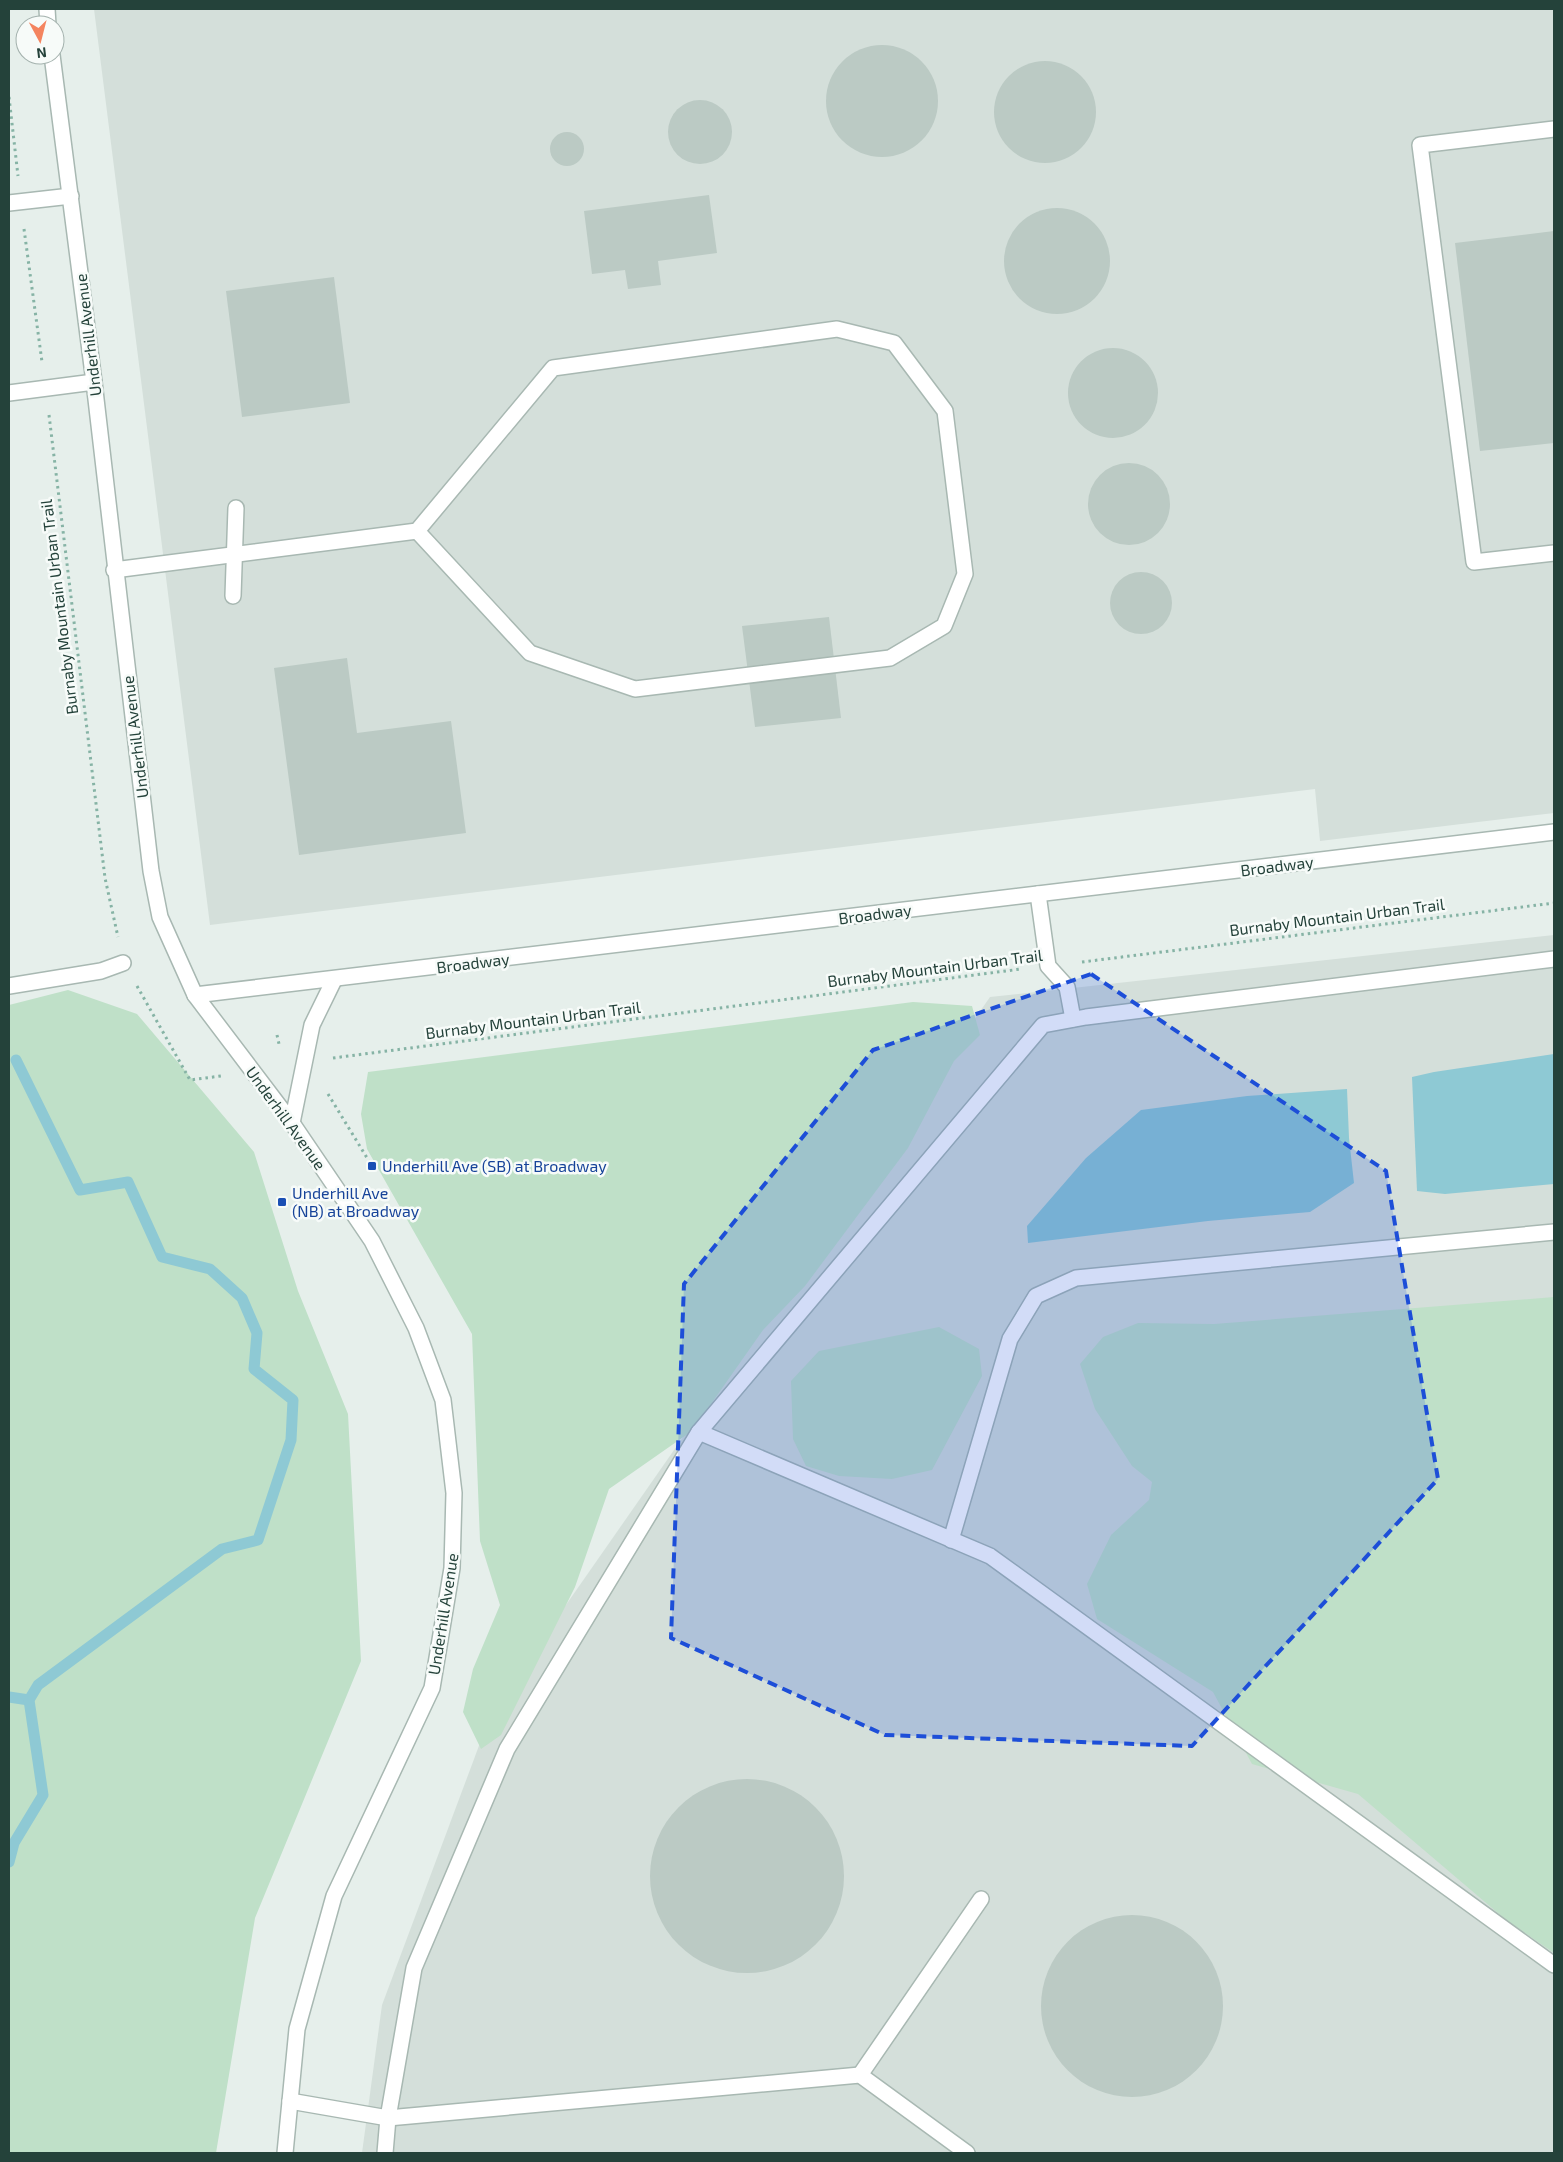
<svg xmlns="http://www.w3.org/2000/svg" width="1563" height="2162" font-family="'Exo 2',sans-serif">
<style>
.built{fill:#d4dfda}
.green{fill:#bfe0c8}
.water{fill:#8ec9d4}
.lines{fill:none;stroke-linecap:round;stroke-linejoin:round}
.stream{stroke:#8ec9d4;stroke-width:11}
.building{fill:#bbcac4}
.service-casing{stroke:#a8b8b2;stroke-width:18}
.tertiary-casing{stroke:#a8b8b2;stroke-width:18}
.path{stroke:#86b3a5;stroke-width:3;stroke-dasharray:2.5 4;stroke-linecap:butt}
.service{stroke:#fff;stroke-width:15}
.tertiary{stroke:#fff;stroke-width:15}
.marked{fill:#1d4ed8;fill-opacity:0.2;stroke:#1d4ed8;stroke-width:4;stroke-dasharray:10 6;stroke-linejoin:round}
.transit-dot{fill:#1a4fb4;stroke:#f7fbf9;stroke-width:2}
.labels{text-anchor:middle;stroke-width:5;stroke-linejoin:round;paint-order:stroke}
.street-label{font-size:16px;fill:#24423a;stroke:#f7fbf9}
.transit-label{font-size:16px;fill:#164399;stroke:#f7fbf9;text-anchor:start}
</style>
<rect width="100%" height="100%" fill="#e6efeb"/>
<g class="built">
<polygon points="94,9 1554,9 1554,813 1320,841 1315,789 210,925"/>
<polygon points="1554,935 1554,2153 362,2153 382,2005 492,1711 990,997"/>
</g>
<g class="green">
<polygon points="68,990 137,1014 254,1152 298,1291 348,1414 361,1661 255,1918 216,2153 9,2153 9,1005"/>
<polygon points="913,1002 972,1006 980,1035 954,1061 908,1148 805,1286 763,1330 692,1431 609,1489 575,1587 501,1735 481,1749 463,1712 473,1669 500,1605 480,1541 472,1334 367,1149 361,1114 368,1072"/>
<polygon points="1554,1297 1554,1953 1505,1919 1358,1794 1252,1764 1213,1692 1097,1619 1087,1584 1111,1535 1149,1500 1152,1482 1132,1466 1095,1409 1080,1364 1103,1337 1138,1323 1214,1324"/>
<polygon points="939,1327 979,1349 982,1376 932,1470 892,1479 839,1476 806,1466 793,1439 791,1381 819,1351"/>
</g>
<g class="water">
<polygon points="1554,1054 1554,1184 1445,1194 1417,1191 1412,1077 1434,1072"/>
<polygon points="1347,1089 1349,1138 1354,1183 1310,1212 1208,1221 1028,1243 1027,1226 1086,1158 1141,1110 1247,1096"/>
</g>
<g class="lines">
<g class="stream">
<polyline points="9,1697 29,1700"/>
<polyline points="9,1862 14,1843 43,1795 29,1700 38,1685 222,1549 258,1540 291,1440 293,1400 254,1369 257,1333 242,1298 210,1269 162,1257 128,1182 80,1190 16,1060"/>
</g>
</g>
<g class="building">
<circle cx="882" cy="101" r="56"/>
<circle cx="1045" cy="112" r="51"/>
<circle cx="700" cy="132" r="32"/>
<circle cx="567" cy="149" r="17"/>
<polygon points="709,195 717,253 658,261 661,285 628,289 625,270 592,274 584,211"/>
<circle cx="1057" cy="261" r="53"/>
<polygon points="1554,231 1554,443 1480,451 1455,243"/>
<polygon points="334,277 350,403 242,417 226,291"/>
<circle cx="1113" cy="393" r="45"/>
<circle cx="1129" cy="504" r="41"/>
<circle cx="1141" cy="603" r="31"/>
<polygon points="829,617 841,718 755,727 742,626"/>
<polygon points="347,658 357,733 451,721 466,833 299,855 274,668"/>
<circle cx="747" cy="1876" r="97"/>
<circle cx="1132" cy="2006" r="91"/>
</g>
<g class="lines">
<defs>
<g id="service">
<polyline points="1554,129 1420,145 1474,562 1554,553"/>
<polyline points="9,203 71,196"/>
<polyline points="9,393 94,382"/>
<polyline points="114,570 417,531 553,368 837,329 894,343 945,411 965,574 944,626 890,658 635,689 530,653 417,531"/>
<polyline points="233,596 236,508"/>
<polyline points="1038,894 1048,966 1067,987 1073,1019"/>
<polyline points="9,986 101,971 123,963"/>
<polyline points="699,1432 990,1556 1554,1965"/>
<polyline points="951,1540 1010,1339 1036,1296 1076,1278 1554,1232"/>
<polyline points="860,2075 981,1899"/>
<polyline points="290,2101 388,2118 860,2075 967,2153"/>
<polyline points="385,2153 388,2118 414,1968 507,1749 699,1432 1043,1025 1086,1017 1554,959"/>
</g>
<g id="tertiary">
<polyline points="47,9 48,25"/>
<polyline points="52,55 94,382 151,871 160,917 195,995 292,1123 372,1241 416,1328 443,1400 454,1493 452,1568 432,1688 334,1896 297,2029 285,2153"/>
<polyline points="195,995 1554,832"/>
<polyline points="292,1123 312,1025 334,980"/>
</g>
</defs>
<use href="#service" class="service-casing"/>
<use href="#tertiary" class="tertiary-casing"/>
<g class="path">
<polyline points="9,97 18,176"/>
<polyline points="24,229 42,362"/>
<polyline points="49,415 105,878 118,937"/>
<polyline points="1082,962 1554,903"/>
<polyline points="137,986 190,1080 221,1076"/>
<polyline points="277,1035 279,1044"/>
<polyline points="333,1058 1021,969"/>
<polyline points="328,1094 372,1166"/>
</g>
<use href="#service" class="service"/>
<use href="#tertiary" class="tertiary"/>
</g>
<path class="marked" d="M1091,974L1386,1171L1438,1479L1192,1746L885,1735L671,1638L684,1284L873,1050Z"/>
<g class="transit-dot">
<rect x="367" y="1161" width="10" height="10" rx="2.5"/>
<rect x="277" y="1197" width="10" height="10" rx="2.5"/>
</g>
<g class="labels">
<g class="street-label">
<text transform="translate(88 335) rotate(-97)" y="6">Underhill Avenue</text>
<text transform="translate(59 607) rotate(-97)" y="6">Burnaby Mountain Urban Trail</text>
<text transform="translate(135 737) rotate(-97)" y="6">Underhill Avenue</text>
<text transform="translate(1277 866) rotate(-7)" y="6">Broadway</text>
<text transform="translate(875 914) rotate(-7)" y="6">Broadway</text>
<text transform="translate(1337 917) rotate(-7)" y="6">Burnaby Mountain Urban Trail</text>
<text transform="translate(473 963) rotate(-7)" y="6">Broadway</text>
<text transform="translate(935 968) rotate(-7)" y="6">Burnaby Mountain Urban Trail</text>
<text transform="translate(533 1020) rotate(-7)" y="6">Burnaby Mountain Urban Trail</text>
<text transform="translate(286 1118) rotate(54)" y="6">Underhill Avenue</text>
<text transform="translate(443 1614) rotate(-81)" y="6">Underhill Avenue</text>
</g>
<g class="transit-label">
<text x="382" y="1172">Underhill Ave (SB) at Broadway</text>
<text x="292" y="1199">Underhill Ave<tspan x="292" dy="18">(NB) at Broadway</tspan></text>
</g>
</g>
<rect width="1563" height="2162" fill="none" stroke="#24423a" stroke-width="20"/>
<g transform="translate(40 40) rotate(173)"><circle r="24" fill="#f7fbf9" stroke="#a3b1ad"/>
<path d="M0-4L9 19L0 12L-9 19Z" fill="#f4845f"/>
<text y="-8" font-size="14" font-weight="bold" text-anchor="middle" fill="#24423a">N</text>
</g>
</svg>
